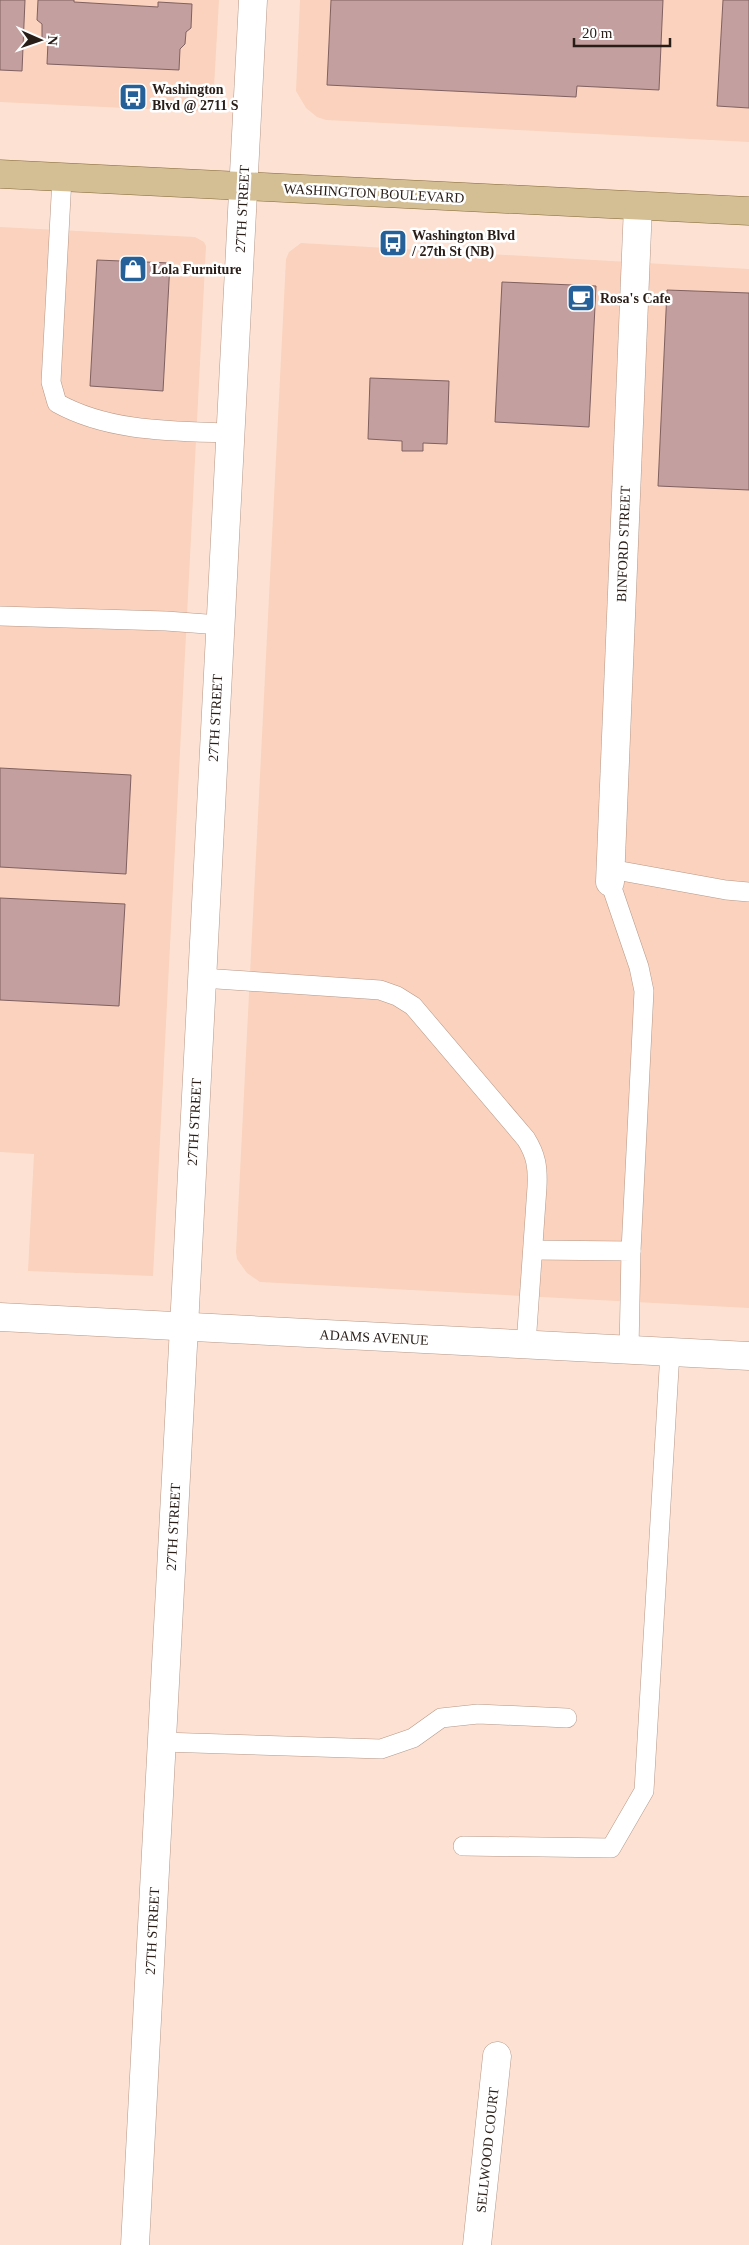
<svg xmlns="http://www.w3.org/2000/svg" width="749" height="2245" font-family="'Times New Roman',serif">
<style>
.built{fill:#fad2bd}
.building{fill:#c39f9f;stroke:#816060}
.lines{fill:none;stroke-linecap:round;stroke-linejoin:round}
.lane-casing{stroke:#b69787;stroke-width:20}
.street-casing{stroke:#b69787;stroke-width:29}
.secondary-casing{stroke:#b69787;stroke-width:29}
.primary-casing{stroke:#856a39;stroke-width:29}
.lane{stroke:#fff;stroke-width:19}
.street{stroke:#fff;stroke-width:28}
.secondary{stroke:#fff;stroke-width:28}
.primary{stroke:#d4be94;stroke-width:28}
.labels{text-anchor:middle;stroke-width:5;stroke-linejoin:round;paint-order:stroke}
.poi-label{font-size:14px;font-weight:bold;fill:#291d17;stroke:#fff;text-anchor:start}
.street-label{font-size:14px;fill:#291d17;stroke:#fff}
</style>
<rect width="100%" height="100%" fill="#fde2d4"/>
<g class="built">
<polygon points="0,0 219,0 213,104 211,109 208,112 0,102"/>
<polygon points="300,0 749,0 749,142 326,120 317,117 306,108 296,91"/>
<polygon points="0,227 195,237 204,242 206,246 153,1276 28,1271 34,1154 0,1152"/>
<polygon points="301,243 749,269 749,1308 260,1282 247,1273 237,1259 236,1252 286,259 289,252"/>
</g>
<g class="building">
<polygon points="0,0 25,0 22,71 0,70"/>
<polygon points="38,0 74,0 74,2 158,7 158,2 192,4 191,28 186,32 185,44 180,49 179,70 47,64 48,42 42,37 42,24 37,20"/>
<polygon points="331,0 663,0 659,90 577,86 576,97 327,85"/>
<polygon points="723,0 749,0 749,108 717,106"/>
<polygon points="97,260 170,263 163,391 90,386"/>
<polygon points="502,282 596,286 589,427 495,422"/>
<polygon points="667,290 749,293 749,490 658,486"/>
<polygon points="370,378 449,381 447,444 423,443 423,451 402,451 402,441 368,439"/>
<polygon points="0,768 131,775 126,874 0,867"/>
<polygon points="0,898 125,904 119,1006 0,1000"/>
</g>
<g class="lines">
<defs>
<g id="lane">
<path d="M62,178L51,382L57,403C109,432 172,431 230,433"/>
<polyline points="0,616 166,621 220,625"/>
<polyline points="610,869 726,890 749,892"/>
<polyline points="610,882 639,967 644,991 631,1251"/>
<path d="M202,978L380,990L397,996L413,1006L526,1139C536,1155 538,1167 537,1187L526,1345"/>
<polyline points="533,1250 631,1251 629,1350"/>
<polyline points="162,1742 381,1749 413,1738 441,1718 478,1714 567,1718"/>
<polyline points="463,1846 611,1848 644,1791 670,1352"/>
</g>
<g id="street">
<polyline points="610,882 638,206"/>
<polyline points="135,2245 184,1327"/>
<polyline points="477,2245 497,2056"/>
</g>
<g id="secondary">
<polyline points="0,1317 749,1356"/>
<polyline points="184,1327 253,0"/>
</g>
<polyline id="primary" points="0,174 749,211"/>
</defs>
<use href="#lane" class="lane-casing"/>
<use href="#street" class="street-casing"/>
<use href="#secondary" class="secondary-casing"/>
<use href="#primary" class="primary-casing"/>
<use href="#lane" class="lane"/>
<use href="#street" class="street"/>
<use href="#secondary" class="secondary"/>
<use href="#primary" class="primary"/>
</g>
<defs>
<symbol id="bus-square" viewBox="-11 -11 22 22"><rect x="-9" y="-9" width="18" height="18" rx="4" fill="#256198" stroke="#fff"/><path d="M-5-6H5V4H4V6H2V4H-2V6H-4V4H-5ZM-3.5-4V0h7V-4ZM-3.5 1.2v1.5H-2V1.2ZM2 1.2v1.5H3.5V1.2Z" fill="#fff"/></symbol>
<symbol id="shop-square" viewBox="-11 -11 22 22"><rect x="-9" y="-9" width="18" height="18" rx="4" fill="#256198" stroke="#fff"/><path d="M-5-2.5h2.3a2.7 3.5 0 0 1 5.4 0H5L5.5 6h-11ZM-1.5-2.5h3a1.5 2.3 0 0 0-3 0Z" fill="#fff"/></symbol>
<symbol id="cafe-square" viewBox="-11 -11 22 22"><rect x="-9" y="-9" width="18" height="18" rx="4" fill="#256198" stroke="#fff"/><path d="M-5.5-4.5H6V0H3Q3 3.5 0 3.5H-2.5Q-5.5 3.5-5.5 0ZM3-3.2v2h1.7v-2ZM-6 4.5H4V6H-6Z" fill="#fff"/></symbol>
</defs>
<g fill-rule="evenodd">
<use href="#bus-square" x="117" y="81" width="32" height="32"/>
<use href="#bus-square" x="377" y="227" width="32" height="32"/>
<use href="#shop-square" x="117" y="253" width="32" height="32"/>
<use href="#cafe-square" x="565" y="282" width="32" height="32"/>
</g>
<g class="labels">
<g class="poi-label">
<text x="152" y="94">Washington<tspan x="152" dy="16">Blvd @ 2711 S</tspan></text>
<text x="412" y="240">Washington Blvd<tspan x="412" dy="16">/ 27th St (NB)</tspan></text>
<text x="152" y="274">Lola Furniture</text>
<text x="600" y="303">Rosa's Cafe</text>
</g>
<g class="street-label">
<text transform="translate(374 193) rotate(3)" y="5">WASHINGTON BOULEVARD</text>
<text transform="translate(242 209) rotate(-87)" y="5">27TH STREET</text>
<text transform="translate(623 544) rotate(-88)" y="5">BINFORD STREET</text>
<text transform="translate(215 718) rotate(-87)" y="5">27TH STREET</text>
<text transform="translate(194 1122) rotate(-87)" y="5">27TH STREET</text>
<text transform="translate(374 1337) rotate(3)" y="5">ADAMS AVENUE</text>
<text transform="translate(173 1527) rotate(-87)" y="5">27TH STREET</text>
<text transform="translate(152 1931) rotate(-87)" y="5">27TH STREET</text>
<text transform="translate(487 2150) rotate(-84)" y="5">SELLWOOD COURT</text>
</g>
</g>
<g transform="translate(40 40) rotate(92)" stroke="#ffffff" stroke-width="4" paint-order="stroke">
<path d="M0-4L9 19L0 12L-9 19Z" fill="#291d17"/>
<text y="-8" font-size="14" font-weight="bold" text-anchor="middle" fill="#291d17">N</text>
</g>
<path d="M574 38v8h96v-8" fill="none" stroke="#291d17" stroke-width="2.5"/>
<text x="582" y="38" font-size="15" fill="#291d17" stroke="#ffffff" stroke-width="4" paint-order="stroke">20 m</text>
</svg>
